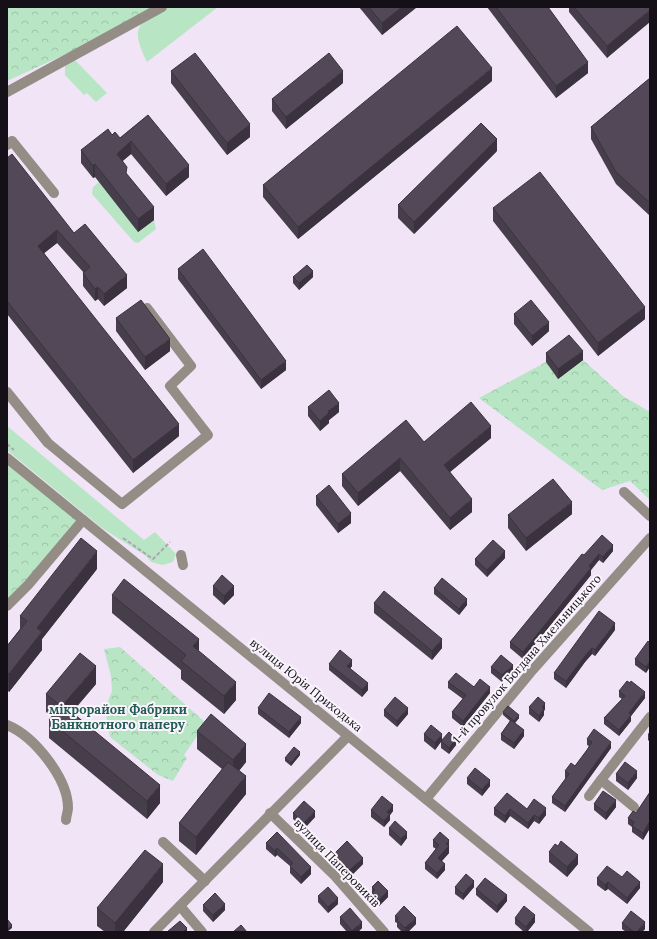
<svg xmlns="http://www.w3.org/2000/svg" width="657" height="939" font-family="Lora,serif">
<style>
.grass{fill:#b8e6c5}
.forest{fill:url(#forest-crowns)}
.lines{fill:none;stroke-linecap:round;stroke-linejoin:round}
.path{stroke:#afa4b3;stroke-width:2;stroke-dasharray:4 2;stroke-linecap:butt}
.minor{stroke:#948d86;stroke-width:10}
.wall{fill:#473e4c}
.shaded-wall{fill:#3a323e}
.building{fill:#534858;stroke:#3a323e}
.labels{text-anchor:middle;stroke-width:4;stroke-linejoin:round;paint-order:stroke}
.street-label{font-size:12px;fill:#151017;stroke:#faf5fc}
.neighbourhood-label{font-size:13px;font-weight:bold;fill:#235c54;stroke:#faf5fc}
</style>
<defs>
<pattern id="forest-crowns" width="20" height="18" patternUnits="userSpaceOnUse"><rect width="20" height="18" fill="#b8e6c5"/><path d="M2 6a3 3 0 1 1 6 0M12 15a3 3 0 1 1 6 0" fill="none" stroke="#9dc4a8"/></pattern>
</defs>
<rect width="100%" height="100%" fill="#f1e4f7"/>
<g class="grass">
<path d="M169,7H218L147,62C130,26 136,24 169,7Z"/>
<polygon points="73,58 107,93 96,102 87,93 84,95 65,75 65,66"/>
<polygon points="99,182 138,231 154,220 156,229 138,243 134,242 92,194 93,187"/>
<polygon points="7,426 144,540 155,532 176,554 173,562 163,565 151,562 146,556 102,528 7,450"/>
</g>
<g class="forest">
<polygon points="7,7 169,7 7,81"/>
<polygon points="583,360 623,396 650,412 650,500 630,481 602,490 479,398 546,362 558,378"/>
<polygon points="7,463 81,518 7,601"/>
<polygon points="120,647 206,723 184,755 187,758 173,781 158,775 110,737 105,709 112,691 111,676 104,649"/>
</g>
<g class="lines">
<g class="path">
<polyline points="7,444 14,450"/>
<polyline points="123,538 153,559 170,542"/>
</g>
<g class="minor">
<polyline points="7,92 162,7"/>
<polyline points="7,145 12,141 54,193"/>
<polyline points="7,392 48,443 122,504 208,435 170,386 191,366 147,308"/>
<polyline points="7,458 589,932"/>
<polyline points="624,492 650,516"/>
<polyline points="181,555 183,565"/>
<polyline points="7,606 28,585 83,520"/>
<path d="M7,725C34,736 68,778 68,808C68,812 66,816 66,820"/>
<polyline points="601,780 650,717"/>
<polyline points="589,796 601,780 634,807"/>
<polyline points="426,799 530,673 650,538"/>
<polyline points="270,813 335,876 384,932"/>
<polyline points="163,842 205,881"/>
<polyline points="180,906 202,932"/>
<polyline points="154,932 348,736"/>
</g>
</g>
<g class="wall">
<polygon points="359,7 417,7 382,35"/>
<polygon points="487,7 548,7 588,73 556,98"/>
<polygon points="569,7 650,7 607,58 569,12"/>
<polygon points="171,71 250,137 227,155 171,83"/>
<polygon points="650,78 650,216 616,184 591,139 591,127"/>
<polygon points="492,81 298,239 263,197 263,185"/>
<polygon points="343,83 286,129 272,111 272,99"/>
<polygon points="148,115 189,177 166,196 131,154 122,161 127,175 154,220 138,232 95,177 93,178 81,163 81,150 112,135 120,138"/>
<polygon points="497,151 414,234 398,218 398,205"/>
<polygon points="7,158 74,233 127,288 104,306 98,299 95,301 83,286 83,273 84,273 57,243 44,253 179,436 133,473 7,314"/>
<polygon points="493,208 645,319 598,356 493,221"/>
<polygon points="178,269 286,370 261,389 178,279"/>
<polygon points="293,277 313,277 299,290 293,283"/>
<polygon points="514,314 549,331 532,346 514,324"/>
<polygon points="116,318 170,351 145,370 116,331"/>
<polygon points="546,353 583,360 558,379 546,362"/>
<polygon points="308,407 339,412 329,420 329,423 320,431 308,416"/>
<polygon points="491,438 450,472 472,512 450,530 400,471 358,506 342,486 342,474 424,442"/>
<polygon points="316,496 351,523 338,533 316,505"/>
<polygon points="572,514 526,551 508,528 508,515"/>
<polygon points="613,551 603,563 599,560 591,570 591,575 523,659 510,648 510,642 584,555"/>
<polygon points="505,558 487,577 475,565 475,559"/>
<polygon points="97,569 42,639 42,650 9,692 7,690 7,646 20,629 20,616"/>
<polygon points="213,586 234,595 224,605 213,595"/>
<polygon points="434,588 467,605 459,615 434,594"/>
<polygon points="112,595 199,651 236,700 224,714 181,679 181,670 112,613"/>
<polygon points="374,603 442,648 432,660 374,613"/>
<polygon points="615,630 595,656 592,654 585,662 566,688 554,679 554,673"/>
<polygon points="650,643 646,673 635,665 635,659"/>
<polygon points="329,664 352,666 350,669 368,690 362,697 329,670"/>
<polygon points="491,667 513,671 502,682 491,673"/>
<polygon points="448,682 474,687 490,693 463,727 452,718 452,712 463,699 448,688"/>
<polygon points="96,684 72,712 160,803 147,819 49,738 49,720 52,717 46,712 46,694"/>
<polygon points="619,691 645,698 631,716 631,721 619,736 604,724 604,718 622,699 619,697"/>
<polygon points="529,707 545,709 544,711 544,715 539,722 529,714"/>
<polygon points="258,708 301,723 289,738 258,714"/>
<polygon points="384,710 408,714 397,727 384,716"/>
<polygon points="503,712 519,718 515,723 524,736 514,749 501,740 501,734 510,721 503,715"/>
<polygon points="197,731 246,762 239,771 246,794 196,855 179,841 179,823 222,769 197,749"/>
<polygon points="650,731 650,742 648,740 648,734"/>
<polygon points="424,734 442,740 456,745 449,754 441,748 441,742 435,750 424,741"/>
<polygon points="587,739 611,748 565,812 552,803 552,797 566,778 565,778 565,771 575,766 587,750 589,746 587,745"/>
<polygon points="300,755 291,766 285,761 285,758"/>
<polygon points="616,774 637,778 628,790 616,781"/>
<polygon points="467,778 490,786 482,796 467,784"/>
<polygon points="650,792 650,828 643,840 632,832 632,827 628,824 628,818 636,813"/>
<polygon points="594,804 616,807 606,820 594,810"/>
<polygon points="494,808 527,809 546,815 539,824 534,821 528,829 510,816 505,823 494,815"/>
<polygon points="371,810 393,811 390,815 390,820 384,827 371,817"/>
<polygon points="293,813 315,817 304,829 293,819"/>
<polygon points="389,828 407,838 401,846 389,835"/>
<polygon points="277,832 311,874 301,884 290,873 290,866 277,855 275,857 266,849 266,843"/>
<polygon points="433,840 449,846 449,853 442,861 445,870 437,879 425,869 425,863 436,849 433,847"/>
<polygon points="558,846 578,864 567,877 549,862 549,852"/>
<polygon points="334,854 363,864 350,877 334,861"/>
<polygon points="622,877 640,888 627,904 608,889 605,891 597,885 597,878"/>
<polygon points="163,882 123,932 105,932 97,926 97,908"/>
<polygon points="372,887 388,897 379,906 372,899"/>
<polygon points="455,887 474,887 463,900 455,894"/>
<polygon points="476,889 507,901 497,913 476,895"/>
<polygon points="318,896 338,904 328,913 318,902"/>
<polygon points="203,905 225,910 213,922 203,911"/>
<polygon points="395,916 416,924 408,932 402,932 397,927 397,923 395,922"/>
<polygon points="340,917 362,928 358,932 347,932 340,924"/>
<polygon points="515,918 535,922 527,932 524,932 515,924"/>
<polygon points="622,923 645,929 642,932 626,932 622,929"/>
</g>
<g class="shaded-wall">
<polygon points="402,7 417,7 382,35 382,23"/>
<polygon points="650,10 650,22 607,58 607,46"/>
<polygon points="588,62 588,73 556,98 556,86"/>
<polygon points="492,68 492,81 298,239 298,227"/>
<polygon points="343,71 343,83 286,129 286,117"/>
<polygon points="250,124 250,137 227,155 227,143"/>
<polygon points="497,139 497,151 414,234 414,222"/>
<polygon points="131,141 131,154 117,166 117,154"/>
<polygon points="95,164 95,177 93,178 93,166"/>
<polygon points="189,165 189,177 166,196 166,184"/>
<polygon points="154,207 154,220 138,232 138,219"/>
<polygon points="57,230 57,243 38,258 38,246"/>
<polygon points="313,271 313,277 299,290 299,283"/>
<polygon points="127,275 127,288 104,306 104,294"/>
<polygon points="98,287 98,299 95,301 95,289"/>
<polygon points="645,307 645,319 598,356 598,343"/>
<polygon points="549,322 549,331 532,346 532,336"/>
<polygon points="170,339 170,351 145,370 145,357"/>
<polygon points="583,351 583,360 558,379 558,369"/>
<polygon points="286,361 286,370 261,389 261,380"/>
<polygon points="339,403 339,412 329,420 329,423 320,431 320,421 328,411"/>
<polygon points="179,424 179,436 133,473 133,460"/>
<polygon points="491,426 491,438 444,477 444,465"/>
<polygon points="400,458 400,471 358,506 358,493"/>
<polygon points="472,499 472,512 450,530 450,518"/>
<polygon points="572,502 572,514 526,551 526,538"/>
<polygon points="351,513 351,523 338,533 338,524"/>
<polygon points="613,545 613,551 603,563 603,557"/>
<polygon points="97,551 97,569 42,639 42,650 9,692 9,674 37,628"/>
<polygon points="505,551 505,558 487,577 487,570"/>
<polygon points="599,554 599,560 591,570 591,575 523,659 523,652 589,566"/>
<polygon points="234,586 234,595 224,605 224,596"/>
<polygon points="467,599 467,605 459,615 459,609"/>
<polygon points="615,623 615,630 595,656 595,650"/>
<polygon points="199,639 199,657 193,646"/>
<polygon points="442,639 442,648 432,660 432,651"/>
<polygon points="592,648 592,654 585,662 566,688 566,681 585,656"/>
<polygon points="352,660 352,666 347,672 347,666"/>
<polygon points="650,661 650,667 646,673 646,667"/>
<polygon points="513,665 513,671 502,682 502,675"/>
<polygon points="96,666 96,684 63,723 63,705"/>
<polygon points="236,682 236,700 224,714 224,696"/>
<polygon points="368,683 368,690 362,697 362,690"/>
<polygon points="490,687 490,693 463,727 463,721"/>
<polygon points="645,692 645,698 631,716 631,721 619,736 619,730 629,713"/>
<polygon points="545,703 545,709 544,711 544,715 539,722 539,716 542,707"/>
<polygon points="408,708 408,714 397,727 397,721"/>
<polygon points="519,715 519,718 514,724 514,721"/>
<polygon points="301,717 301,723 289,738 289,732"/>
<polygon points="524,730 524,736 514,749 514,743"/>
<polygon points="442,734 442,740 435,750 435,743"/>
<polygon points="456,739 456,745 449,754 449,748"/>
<polygon points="611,742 611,748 565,812 565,806"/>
<polygon points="246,744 246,762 233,778 233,760"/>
<polygon points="300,752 300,755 291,766 291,763"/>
<polygon points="637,771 637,778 628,790 628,783"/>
<polygon points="246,776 246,794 196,855 196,837"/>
<polygon points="490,780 490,786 482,796 482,790"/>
<polygon points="160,785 160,803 147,819 147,801"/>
<polygon points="616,800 616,807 606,820 606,813"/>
<polygon points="393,805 393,811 390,815 390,820 384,827 384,821 387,812"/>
<polygon points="546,808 546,815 539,824 539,818"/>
<polygon points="510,809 510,816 505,823 505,816"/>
<polygon points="315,811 315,817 304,829 304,823"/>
<polygon points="534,815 534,821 528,829 528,823"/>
<polygon points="650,821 650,828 643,840 643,833"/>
<polygon points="407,832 407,838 401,846 401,839"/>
<polygon points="449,840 449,853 438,865 438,858 446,844"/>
<polygon points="277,848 277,855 275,857 275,851"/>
<polygon points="578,855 578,864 567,877 567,867"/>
<polygon points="363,858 363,864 350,877 350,870"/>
<polygon points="163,864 163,882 123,932 115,932 115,923"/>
<polygon points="445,864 445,870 437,879 437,873"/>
<polygon points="311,867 311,874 301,884 301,877"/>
<polygon points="474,881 474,887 463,900 463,894"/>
<polygon points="608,882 608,889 605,891 605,885"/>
<polygon points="640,882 640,888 627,904 627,898"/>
<polygon points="388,891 388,897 379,906 379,900"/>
<polygon points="507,895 507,901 497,913 497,906"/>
<polygon points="338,898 338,904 328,913 328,907"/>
<polygon points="225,904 225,910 213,922 213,915"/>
<polygon points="535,915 535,922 527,932 526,932 526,927"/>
<polygon points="416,918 416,924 408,932 405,932 405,928"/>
<polygon points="362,922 362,928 358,932 352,932 352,931"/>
<polygon points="645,922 645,929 642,932 637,932"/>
<polygon points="12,925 12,928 7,932 7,929"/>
<polygon points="187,928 187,932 183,932"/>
</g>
<g class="building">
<polygon points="369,7 402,7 382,23"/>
<polygon points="496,7 548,7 588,62 556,86"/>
<polygon points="574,7 650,7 650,10 607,46"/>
<polygon points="457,26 492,68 298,227 263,185"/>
<polygon points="195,53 250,124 227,143 171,71"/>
<polygon points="329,53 343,71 286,117 272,99"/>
<polygon points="650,78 650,203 616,172 591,127"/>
<polygon points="148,115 189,165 166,184 131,141 117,154 127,167 126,173 154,207 138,219 95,164 93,166 81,150 108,129 112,135 115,132 120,138"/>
<polygon points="481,123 497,139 414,222 398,205"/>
<polygon points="12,154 74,233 85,224 127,275 104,294 98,287 95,289 83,273 90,267 57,230 38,246 179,424 133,460 7,301 7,158"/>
<polygon points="540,172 645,307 598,343 493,208"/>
<polygon points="203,249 286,361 261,380 178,269"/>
<polygon points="307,265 313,271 299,283 293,277"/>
<polygon points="141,300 170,339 145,357 116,318"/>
<polygon points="531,300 549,322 532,336 514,314"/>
<polygon points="569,335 583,351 558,369 546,353"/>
<polygon points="329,390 339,403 328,411 329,413 320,421 308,407"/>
<polygon points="471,402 491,426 444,465 472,499 450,518 400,458 358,493 342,474 406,420 424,442"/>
<polygon points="553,479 572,502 526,538 508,515"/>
<polygon points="329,485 351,513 338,524 316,496"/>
<polygon points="602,535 613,545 603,557 599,554 589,566 591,568 523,652 510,642 582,554 584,555"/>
<polygon points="81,538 97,551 37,628 42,632 9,674 7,672 7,646 27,621 20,616"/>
<polygon points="493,540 505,551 487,570 475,559"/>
<polygon points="222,575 234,586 224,596 213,586"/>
<polygon points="442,578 467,599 459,609 434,588"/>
<polygon points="124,579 199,639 193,646 236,682 224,696 181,661 186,655 112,595"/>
<polygon points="384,591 442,639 432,651 374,603"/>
<polygon points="599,611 615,623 595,650 592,648 585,656 566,681 554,673"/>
<polygon points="648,641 650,643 650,661 646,667 635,659"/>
<polygon points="340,650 352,660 347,666 368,683 362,690 329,664"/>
<polygon points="80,653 96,666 63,705 160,785 147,801 49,720 61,706 46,694"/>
<polygon points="501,655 513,665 502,675 491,667"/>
<polygon points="456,673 474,687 480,679 490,687 463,721 452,712 466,695 448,682"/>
<polygon points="627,681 630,683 631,681 645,692 629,713 631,715 619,730 604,718 625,696 619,691"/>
<polygon points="269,693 301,717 289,732 258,708"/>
<polygon points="395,697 408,708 397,721 384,710"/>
<polygon points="538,697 545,703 542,707 544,709 539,716 529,707"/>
<polygon points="508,706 519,715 514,721 503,712"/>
<polygon points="211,714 246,744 233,760 197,731"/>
<polygon points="511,720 524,730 514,743 501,734"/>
<polygon points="431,725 442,734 435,743 424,734"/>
<polygon points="594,729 611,742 565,806 552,797 569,774 565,771 571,763 575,766 587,750 592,742 587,739"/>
<polygon points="449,732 456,739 449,748 441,741"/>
<polygon points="294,747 300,752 291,763 285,758"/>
<polygon points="228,762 246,776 196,837 179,823"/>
<polygon points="625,762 637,771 628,783 616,774"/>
<polygon points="475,768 490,780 482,790 467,778"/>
<polygon points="603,791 616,800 606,813 594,804"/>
<polygon points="650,792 650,821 643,833 632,826 634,822 628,818 633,811 636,813"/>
<polygon points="507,793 527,809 534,799 546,808 539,818 534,815 528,823 510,809 505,816 494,808"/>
<polygon points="382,796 393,805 387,812 390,814 384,821 371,810"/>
<polygon points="304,801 315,811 304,823 293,813"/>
<polygon points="395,821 407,832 401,839 389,828"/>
<polygon points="277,832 311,867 301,877 290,866 293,863 277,848 275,851 266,843"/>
<polygon points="440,832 449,840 446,844 449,846 438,858 445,864 437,873 425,863 439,845 433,840"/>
<polygon points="347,841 363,858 350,870 334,854"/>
<polygon points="561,841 578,855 567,867 549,852 555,844 558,846"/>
<polygon points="145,850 163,864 115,923 97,908"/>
<polygon points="607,866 622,877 627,871 640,882 627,898 608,882 605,885 597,878"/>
<polygon points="466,874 474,881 463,894 455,887"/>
<polygon points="485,878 507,895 497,906 476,889"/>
<polygon points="378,881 388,891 379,900 372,892 375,890 372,887"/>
<polygon points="328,887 338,898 328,907 318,896"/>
<polygon points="215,893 225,904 213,915 203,905"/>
<polygon points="404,906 416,918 405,928 397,920 398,918 395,916"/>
<polygon points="524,906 535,915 526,927 515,918"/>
<polygon points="350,908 362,922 352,931 340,917"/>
<polygon points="631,911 645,922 637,932 634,932 622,923"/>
<polygon points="7,919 12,925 7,929"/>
<polygon points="180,921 187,928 183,932 167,932"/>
<polygon points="241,925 247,932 233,932"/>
</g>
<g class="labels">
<g class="street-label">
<text transform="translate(527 659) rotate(-49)" y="4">1-й провулок Богдана Хмельницького</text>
<text transform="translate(306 685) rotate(39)" y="4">вулиця Юрія Приходька</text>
<text transform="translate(337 863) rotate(46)" y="4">вулиця Паперовиків</text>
</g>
<g class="neighbourhood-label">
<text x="118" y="714">мікрорайон Фабрики<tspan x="118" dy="15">Банкнотного паперу</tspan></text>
</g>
</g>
<rect width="657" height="939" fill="none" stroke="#151017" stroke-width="16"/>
</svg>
